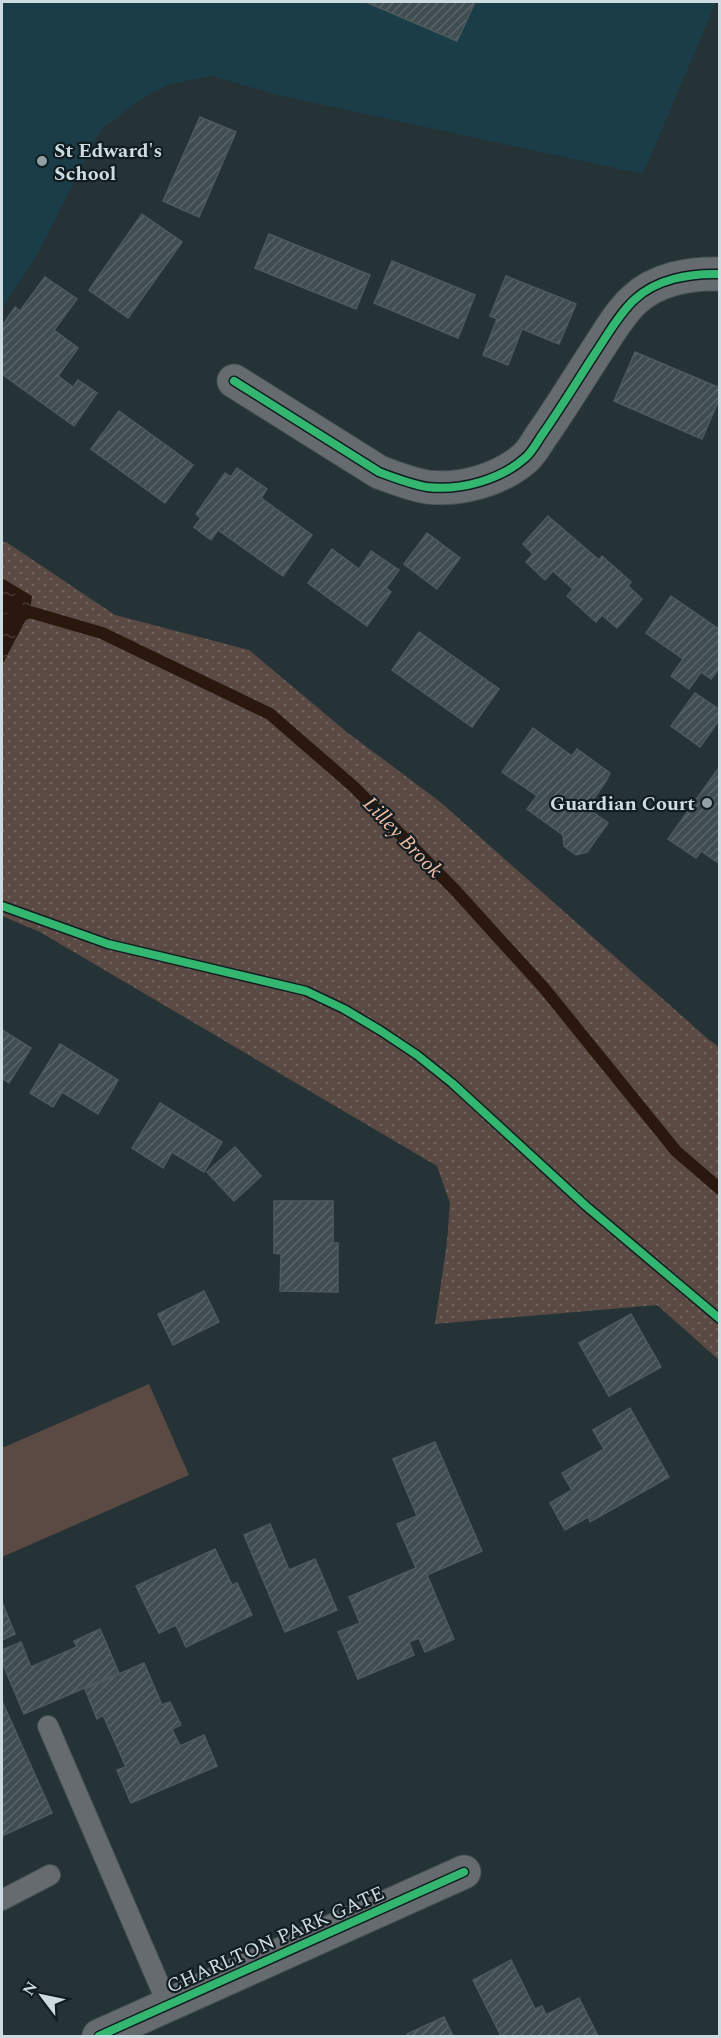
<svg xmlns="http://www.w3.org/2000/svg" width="721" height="2038" font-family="Spectral,serif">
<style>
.built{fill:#1b3d47}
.grass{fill:url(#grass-dots)}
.pitch{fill:#5a4a43}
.water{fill:url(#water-ripples)}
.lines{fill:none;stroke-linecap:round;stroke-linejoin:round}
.stream{stroke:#2a170d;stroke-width:12}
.building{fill:url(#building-hatch);stroke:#4e595c;stroke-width:1.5}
.lane-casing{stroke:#455154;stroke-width:22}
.street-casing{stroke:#455154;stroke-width:35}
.lane{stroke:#656b6e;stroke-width:20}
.street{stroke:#656b6e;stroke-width:33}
.cycleway-casing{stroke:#111d20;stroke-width:11}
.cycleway{stroke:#33b770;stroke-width:8}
.poi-dot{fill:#92a1a6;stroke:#111d20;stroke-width:2}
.labels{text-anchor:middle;stroke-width:4.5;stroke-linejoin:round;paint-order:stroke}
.poi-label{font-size:20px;font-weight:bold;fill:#cddce1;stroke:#111d20;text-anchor:start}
.street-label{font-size:20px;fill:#cddce1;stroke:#111d20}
.water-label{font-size:21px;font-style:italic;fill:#f1bba2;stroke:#111d20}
</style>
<defs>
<pattern id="grass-dots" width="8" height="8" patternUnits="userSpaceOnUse" patternTransform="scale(1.5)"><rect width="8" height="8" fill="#5a4a43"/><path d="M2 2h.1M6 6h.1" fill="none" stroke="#70645e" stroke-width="1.8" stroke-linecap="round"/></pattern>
<pattern id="water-ripples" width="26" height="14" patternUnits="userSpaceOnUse" patternTransform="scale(1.5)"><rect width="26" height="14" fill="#2a170d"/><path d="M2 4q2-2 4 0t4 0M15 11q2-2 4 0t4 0" fill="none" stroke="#483830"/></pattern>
<pattern id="building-hatch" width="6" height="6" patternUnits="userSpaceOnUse" patternTransform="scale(1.5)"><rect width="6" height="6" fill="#3f4c50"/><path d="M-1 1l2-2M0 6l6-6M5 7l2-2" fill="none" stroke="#5a6569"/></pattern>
</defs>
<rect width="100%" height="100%" fill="#253337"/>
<polygon class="built" points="2,2 716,2 643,174 278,95 212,76 189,80 166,86 146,96 101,129 38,253 2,309"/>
<polygon class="grass" points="2,542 6,542 115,615 249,650 348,733 439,801 708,1039 719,1047 719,1360 657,1305 435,1324 447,1242 450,1203 437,1166 40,932 2,916"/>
<polygon class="pitch" points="149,1384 189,1475 2,1557 2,1448"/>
<polygon class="water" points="2,578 32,596 30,612 2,665"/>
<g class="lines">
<polyline class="stream" points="2,622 30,612 102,633 270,714 354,787 455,890 544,988 676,1151 720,1189"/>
</g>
<g class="building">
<polygon points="366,2 475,2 457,41"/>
<polygon points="200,117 236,132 199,217 163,201"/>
<polygon points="142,214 182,242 128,318 89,290"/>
<polygon points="269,234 370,275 356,309 255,268"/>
<polygon points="392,261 475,295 458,338 374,303"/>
<polygon points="506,276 576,304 559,344 522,329 508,365 483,355 497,319 490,316"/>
<polygon points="45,277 77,299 54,330 78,348 58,376 73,387 78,380 97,393 74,426 2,374 2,326 15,307 20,311"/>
<polygon points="635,352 720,388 720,397 702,439 614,401"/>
<polygon points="119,411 193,465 165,503 91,449"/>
<polygon points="237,468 267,489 261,498 312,535 283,576 218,530 211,540 194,527 201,518 196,514 225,473 231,477"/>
<polygon points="548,516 599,560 602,556 631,582 628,586 642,599 617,628 602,615 596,622 567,596 573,589 553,571 545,580 526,562 533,554 523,544"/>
<polygon points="427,533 460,558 437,589 404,564"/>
<polygon points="332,549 359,569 371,551 399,570 386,588 391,592 367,626 308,583"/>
<polygon points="671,596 720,630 720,667 711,679 701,672 689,689 671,676 683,659 646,633"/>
<polygon points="419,632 499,689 472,727 392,670"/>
<polygon points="695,693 720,710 720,719 700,747 671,726"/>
<polygon points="533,728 572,756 577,749 610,773 606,781 587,808 608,823 587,852 576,855 564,846 563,835 527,809 537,796 502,772"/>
<polygon points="720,766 720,864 701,851 696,858 668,839"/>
<polygon points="2,1030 31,1048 9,1083 2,1078"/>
<polygon points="60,1044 118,1080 98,1114 62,1092 53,1107 30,1093"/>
<polygon points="160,1103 222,1142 204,1172 172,1152 163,1168 132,1148"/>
<polygon points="235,1147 261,1176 234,1201 207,1172"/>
<polygon points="274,1201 333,1201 333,1243 338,1243 338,1292 280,1291 281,1254 274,1253"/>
<polygon points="204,1291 219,1322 173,1345 158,1314"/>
<polygon points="631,1314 661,1367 609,1396 579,1343"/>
<polygon points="630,1408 669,1477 590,1522 588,1517 565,1530 550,1503 572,1490 562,1473 604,1449 593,1430"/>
<polygon points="435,1442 482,1551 427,1575 454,1639 425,1652 419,1638 409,1642 414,1655 358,1679 338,1632 360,1623 349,1597 416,1568 397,1524 417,1516 393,1459"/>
<polygon points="270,1524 289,1570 315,1559 337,1610 285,1632 244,1535"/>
<polygon points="215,1549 232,1585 237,1583 252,1615 186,1647 176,1625 159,1633 136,1586"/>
<polygon points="2,1602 15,1634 2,1640"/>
<polygon points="100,1629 119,1673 24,1714 2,1662 2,1650 21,1642 31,1667 77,1647 74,1641"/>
<polygon points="144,1663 162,1705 170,1702 181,1725 172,1729 180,1746 204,1735 217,1766 131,1803 117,1770 126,1767 103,1715 97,1719 85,1689"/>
<polygon points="2,1701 52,1813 2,1836"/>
<polygon points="511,1960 535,2009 542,2006 546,2015 579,1998 598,2036 501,2036 473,1980"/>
<polygon points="444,2017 453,2036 408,2036 407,2034"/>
</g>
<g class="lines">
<defs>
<g id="lane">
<polyline points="48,1726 168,2005"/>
<polyline points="2,1900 50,1875"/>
</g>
<g id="street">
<path d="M234,381L379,472C395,478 410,484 427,487C460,491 500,480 525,458C533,451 538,440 544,432C562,406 579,378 596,352C608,334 619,314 634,300C656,279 690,273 720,274"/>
<polyline points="99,2036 464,1872"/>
</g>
</defs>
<use href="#lane" class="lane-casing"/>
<use href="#street" class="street-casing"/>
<use href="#lane" class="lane"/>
<use href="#street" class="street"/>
<defs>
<g id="cycleway">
<path d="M234,381L379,472C395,478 410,484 427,487C460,491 500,480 525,458C533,451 538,440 544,432C562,406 579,378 596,352C608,334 619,314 634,300C656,279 690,273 720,274"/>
<polyline points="2,906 108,944 306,991 344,1009 381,1031 417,1055 452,1083 586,1206 720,1319"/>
<polyline points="99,2036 464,1872"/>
</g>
</defs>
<use href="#cycleway" class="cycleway-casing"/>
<use href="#cycleway" class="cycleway"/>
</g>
<g class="poi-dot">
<circle cx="42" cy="161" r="6"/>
<circle cx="707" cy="803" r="6"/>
</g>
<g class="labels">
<g class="poi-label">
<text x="54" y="157">St Edward's<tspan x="54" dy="23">School</tspan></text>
<text x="695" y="810" text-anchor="end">Guardian Court</text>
</g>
<g class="street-label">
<text transform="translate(275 1939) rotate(-24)" y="7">CHARLTON PARK GATE</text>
</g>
<g class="water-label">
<text transform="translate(403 837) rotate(46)" y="7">Lilley Brook</text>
</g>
</g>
<rect width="721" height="2038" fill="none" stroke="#cddce1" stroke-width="6"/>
<g transform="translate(42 1996) rotate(302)" stroke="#111d20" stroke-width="4.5" paint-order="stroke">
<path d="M0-4.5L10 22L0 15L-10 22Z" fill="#cddce1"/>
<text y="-9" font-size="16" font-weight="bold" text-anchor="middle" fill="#cddce1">N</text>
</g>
</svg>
